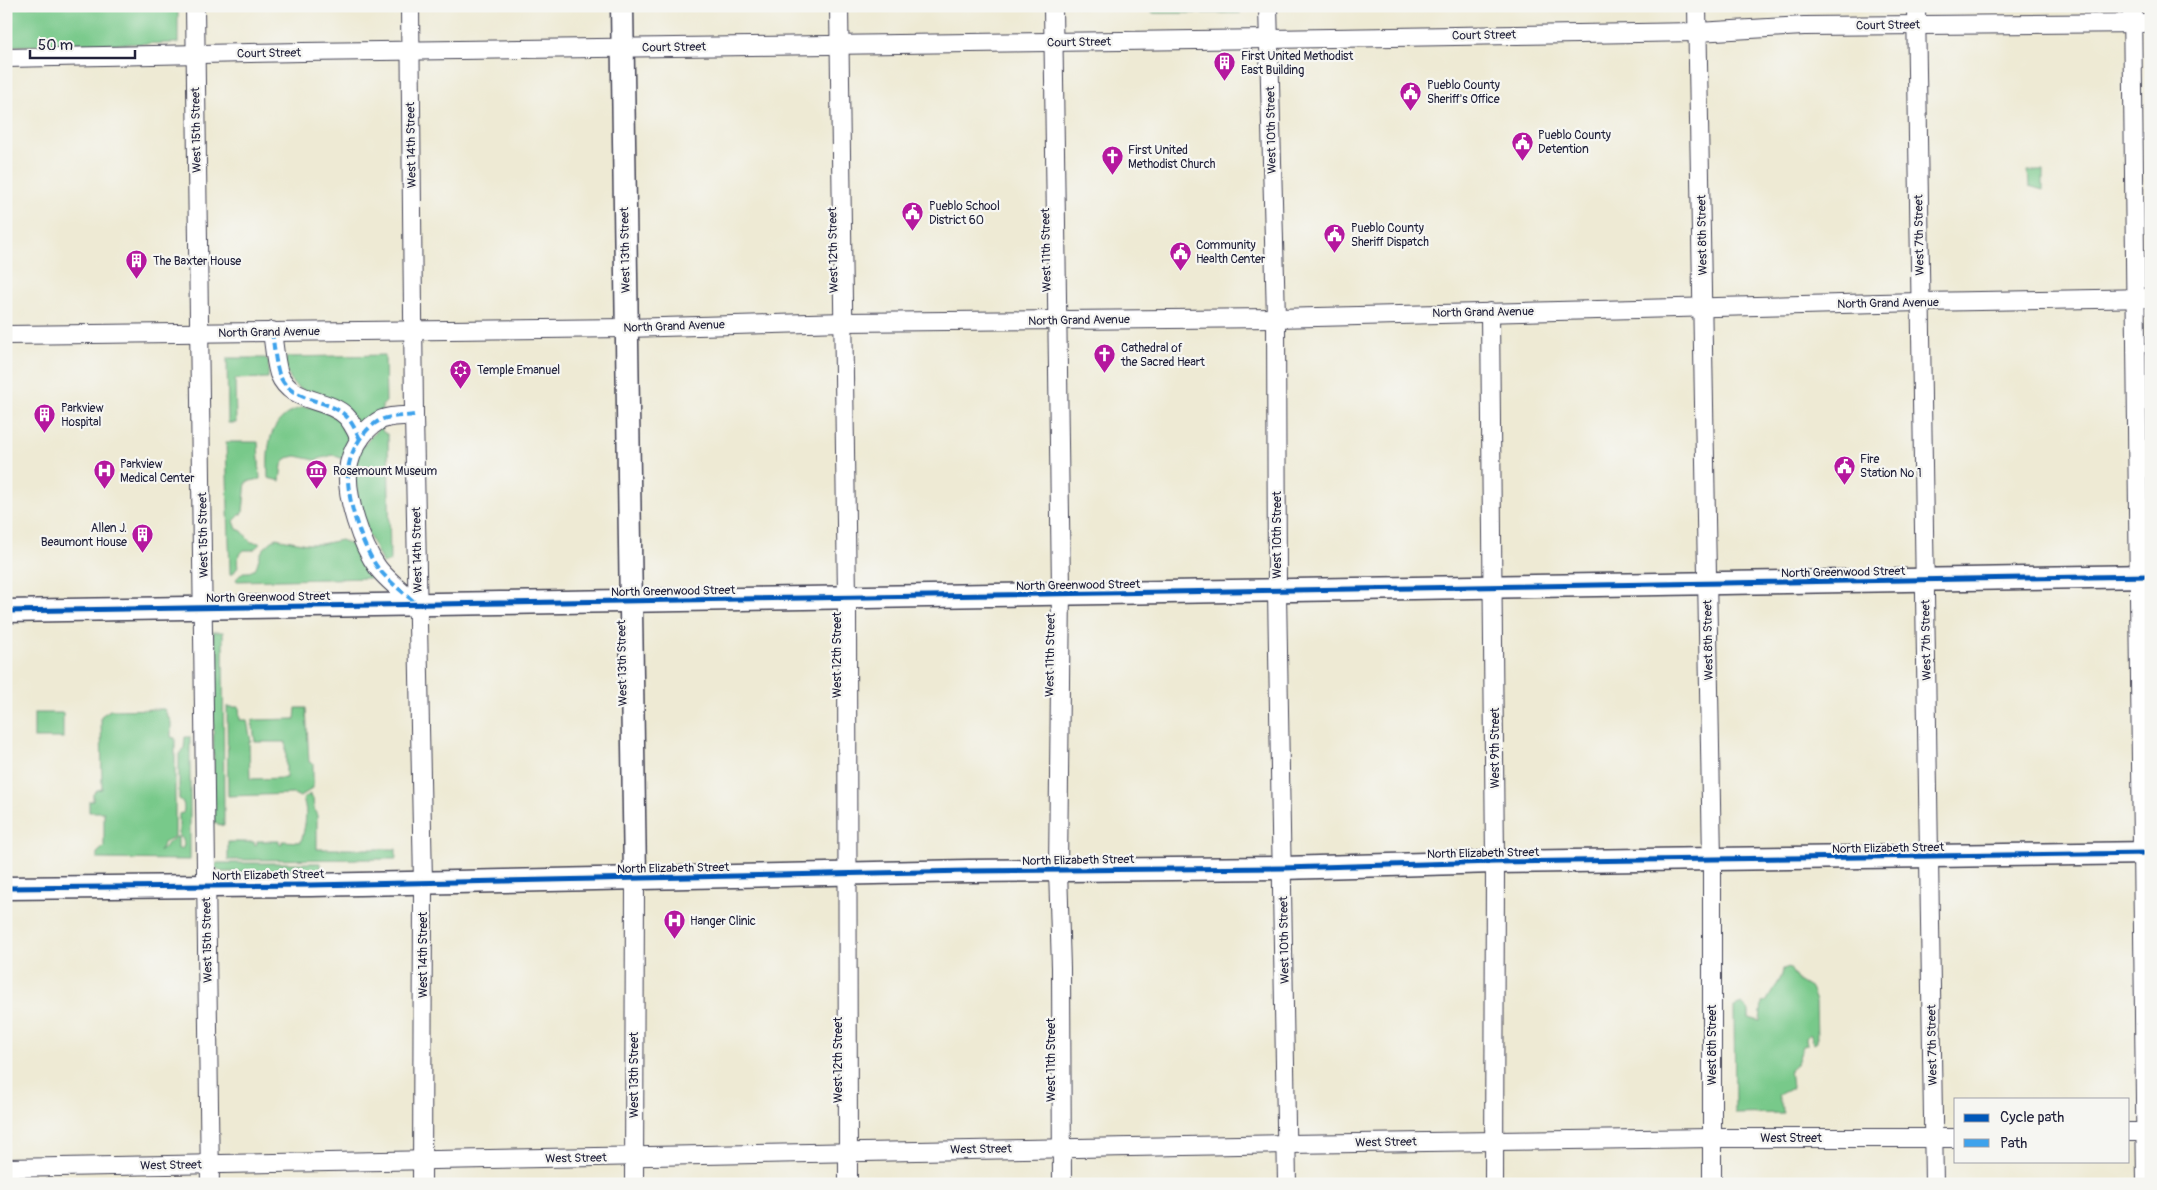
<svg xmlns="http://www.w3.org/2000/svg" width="2157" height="1190" font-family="Pangolin,sans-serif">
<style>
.green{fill:#78c98a;stroke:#4d7662}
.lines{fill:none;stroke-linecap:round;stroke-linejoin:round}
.minor-casing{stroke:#414052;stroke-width:20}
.major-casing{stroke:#414052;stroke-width:25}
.minor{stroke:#fff;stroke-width:18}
.major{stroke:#fff;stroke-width:22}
.quiet{stroke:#3ea2ec;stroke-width:4;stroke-dasharray:8 4;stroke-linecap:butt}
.cycleway-casing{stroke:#f6f6f2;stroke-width:8}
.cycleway{stroke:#0057b8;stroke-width:5}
.labels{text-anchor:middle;stroke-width:4.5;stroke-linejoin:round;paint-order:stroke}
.street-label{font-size:12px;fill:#22223b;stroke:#f6f6f2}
.poi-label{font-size:12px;fill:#22223b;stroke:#f6f6f2;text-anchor:start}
</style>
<rect width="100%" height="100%" fill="#f6f6f2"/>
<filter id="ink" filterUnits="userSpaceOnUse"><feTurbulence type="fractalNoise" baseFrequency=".02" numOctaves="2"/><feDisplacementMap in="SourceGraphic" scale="10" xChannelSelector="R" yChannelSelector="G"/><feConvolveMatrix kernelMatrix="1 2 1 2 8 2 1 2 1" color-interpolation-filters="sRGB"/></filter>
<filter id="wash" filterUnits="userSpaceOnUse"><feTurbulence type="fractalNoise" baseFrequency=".0096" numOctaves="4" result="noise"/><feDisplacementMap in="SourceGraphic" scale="20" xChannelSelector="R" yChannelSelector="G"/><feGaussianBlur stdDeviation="1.12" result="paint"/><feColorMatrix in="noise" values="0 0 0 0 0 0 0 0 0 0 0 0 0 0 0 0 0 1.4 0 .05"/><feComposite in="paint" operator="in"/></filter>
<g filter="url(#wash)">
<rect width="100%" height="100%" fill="#eeead4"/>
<g class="green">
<polygon points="6,6 178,6 178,43 6,46"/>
<rect x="1152" y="6" width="88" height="7"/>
<polygon points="2028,171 2043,171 2043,190 2029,186"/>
<polygon points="385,355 386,402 382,406 382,413 362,429 293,384 283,365 287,357"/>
<polygon points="227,358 266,358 269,362 268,378 235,379 236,423 228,423"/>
<path d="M303,407H316L343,420L352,441L345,460L333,455L315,460L296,456L287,458L282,465L280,481L268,478C267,447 267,417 303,407Z"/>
<polygon points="382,424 382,431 388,435 390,561 383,564 361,519 353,468 356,454"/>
<path d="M226,442H258L260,479L246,482L243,512L234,521L237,529L242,531L251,542L261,543L253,550H244C239,555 236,559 238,567L232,575L230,574Z"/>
<path d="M276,538L307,544H321L341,540L365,551L372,578L237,581L236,579L243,572C259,573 256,563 261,553C263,548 271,542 276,538Z"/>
<polygon points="213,632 223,632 224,826 214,823"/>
<polygon points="227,707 239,707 240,720 247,720 251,742 249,742 250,779 286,778 286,742 255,742 252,720 295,719 296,708 306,708 309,762 313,764 313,788 300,797 294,794 228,796"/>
<path d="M164,709L171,722V737L175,738V836L164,843L159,852L175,837H178V849H182L184,845L183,839L179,837V814L183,813C185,808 184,801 179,799V754L184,748L185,737H190V860L97,859V853L104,847V812H89V801H93V794L97,790L102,789L101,716L110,710Z"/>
<rect x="34" y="713" width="29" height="25"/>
<path d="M310,794V797L313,798L314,809L317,813V849H396V859L228,860V842H254L255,845L257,844V841H279V844H282V841L301,842C304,830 309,813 303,799Z"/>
<polygon points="217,863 320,863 320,871 222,872 216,868 215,865"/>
<path d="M1789,967L1798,981L1811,989L1816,1001L1817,1042L1814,1044L1810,1034L1806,1038L1807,1045L1803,1046L1797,1063L1790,1069L1792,1088L1778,1095L1784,1113L1735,1114L1734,1007L1742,1004L1749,1011V1018L1760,1021L1762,1003L1767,1001C1772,989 1782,982 1783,969Z"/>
</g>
</g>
<g filter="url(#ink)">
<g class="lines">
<defs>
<g id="minor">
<polyline points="195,6 210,1184"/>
<polyline points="410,6 414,415 423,883 422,1184"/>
<polyline points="839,6 847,598 848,1184"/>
<polyline points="1053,6 1061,589 1058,870 1061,968 1062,1184"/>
<polyline points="1268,6 1276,318 1277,592 1287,1184"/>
<polyline points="1697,6 1712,860 1712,1184"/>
<polyline points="1916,6 1934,1184"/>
<polyline points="2132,6 2146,1184"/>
<polyline points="6,58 303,52 1269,39 1697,32 1804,26 2151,23"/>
<polyline points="1490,312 1495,862 1494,1184"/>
<path d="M272,331C274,345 275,361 279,374C291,404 326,397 346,416C352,422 356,431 360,439"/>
<polyline points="6,335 626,328 844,322 1276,318 1920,302 2151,298"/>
<path d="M414,415C403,417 387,415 377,422C362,431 350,452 348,470C346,498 361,545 378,568C389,582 404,593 417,604"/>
<polyline points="2128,1132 2151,1132"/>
<polyline points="6,1168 1287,1144 1712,1138 1956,1138"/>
<polyline points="634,1184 635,878"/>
</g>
<g id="major">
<polyline points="622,6 635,878"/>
<polyline points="6,611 2151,576"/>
<polyline points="6,888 311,885 969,871 1283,868 1495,862 2151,853"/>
</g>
</defs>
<use href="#minor" class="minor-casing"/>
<use href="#major" class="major-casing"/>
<use href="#minor" class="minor"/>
<use href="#major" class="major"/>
<g class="quiet">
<path d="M272,331C274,345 275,361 279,374C291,404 326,397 346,416C352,422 356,431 360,439"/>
<path d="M414,415C403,417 387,415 377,422C362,431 350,452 348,470C346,498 361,545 378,568C389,582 404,593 417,604"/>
</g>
<defs>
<g id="cycleway">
<polyline points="6,611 2151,576"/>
<polyline points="6,888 311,885 969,871 1283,868 1495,862 2151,853"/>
</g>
</defs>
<use href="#cycleway" class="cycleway-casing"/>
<use href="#cycleway" class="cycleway"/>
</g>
</g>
<defs>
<symbol id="building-pin" viewBox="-11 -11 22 30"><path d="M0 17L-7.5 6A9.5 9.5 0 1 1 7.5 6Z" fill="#b5179e" stroke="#f6f6f2"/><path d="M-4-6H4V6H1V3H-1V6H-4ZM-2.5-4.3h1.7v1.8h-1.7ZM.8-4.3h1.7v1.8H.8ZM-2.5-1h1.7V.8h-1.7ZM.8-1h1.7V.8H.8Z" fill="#fff"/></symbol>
<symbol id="civic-pin" viewBox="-11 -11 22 30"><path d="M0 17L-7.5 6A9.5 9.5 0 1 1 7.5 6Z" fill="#b5179e" stroke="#f6f6f2"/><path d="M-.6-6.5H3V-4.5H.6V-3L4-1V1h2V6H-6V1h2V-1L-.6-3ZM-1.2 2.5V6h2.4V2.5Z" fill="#fff"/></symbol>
<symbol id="church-pin" viewBox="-11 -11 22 30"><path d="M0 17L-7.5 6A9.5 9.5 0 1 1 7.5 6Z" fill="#b5179e" stroke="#f6f6f2"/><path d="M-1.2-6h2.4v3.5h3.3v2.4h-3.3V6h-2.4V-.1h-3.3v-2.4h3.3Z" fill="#fff"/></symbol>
<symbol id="synagogue-pin" viewBox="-11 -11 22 30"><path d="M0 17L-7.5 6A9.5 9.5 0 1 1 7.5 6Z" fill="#b5179e" stroke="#f6f6f2"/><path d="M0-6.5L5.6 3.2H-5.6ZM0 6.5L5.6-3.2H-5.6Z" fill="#fff"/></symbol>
<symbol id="hospital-pin" viewBox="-11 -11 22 30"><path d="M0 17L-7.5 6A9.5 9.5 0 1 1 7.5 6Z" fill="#b5179e" stroke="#f6f6f2"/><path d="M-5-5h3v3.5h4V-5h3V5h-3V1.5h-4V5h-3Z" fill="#fff"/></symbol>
<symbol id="museum-pin" viewBox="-11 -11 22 30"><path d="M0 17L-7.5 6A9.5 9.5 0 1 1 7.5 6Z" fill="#b5179e" stroke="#f6f6f2"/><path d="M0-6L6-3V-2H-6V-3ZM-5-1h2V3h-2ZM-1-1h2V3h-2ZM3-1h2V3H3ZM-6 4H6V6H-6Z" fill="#fff"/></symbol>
</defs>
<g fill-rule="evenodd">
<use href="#building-pin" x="1212" y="50" width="25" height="34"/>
<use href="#civic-pin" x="1398" y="80" width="25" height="34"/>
<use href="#civic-pin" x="1510" y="130" width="25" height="34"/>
<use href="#church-pin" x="1100" y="144" width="25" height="34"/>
<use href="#civic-pin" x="900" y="200" width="25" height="34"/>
<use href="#civic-pin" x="1322" y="222" width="25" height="34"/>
<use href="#civic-pin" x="1168" y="240" width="25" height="34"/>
<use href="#building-pin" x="124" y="248" width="25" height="34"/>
<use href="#church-pin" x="1092" y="342" width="25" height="34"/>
<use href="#synagogue-pin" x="448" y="358" width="25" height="34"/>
<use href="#building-pin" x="32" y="402" width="25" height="34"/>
<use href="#civic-pin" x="1832" y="454" width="25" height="34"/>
<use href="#hospital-pin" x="92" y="458" width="25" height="34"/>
<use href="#museum-pin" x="304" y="458" width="25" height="34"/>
<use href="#building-pin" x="130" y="522" width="25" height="34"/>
<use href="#hospital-pin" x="662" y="908" width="25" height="34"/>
</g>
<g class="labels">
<g class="street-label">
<text transform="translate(1888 25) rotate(-1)" y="4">Court Street</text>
<text transform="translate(1484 35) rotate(-1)" y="4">Court Street</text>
<text transform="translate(1079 42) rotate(-1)" y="4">Court Street</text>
<text transform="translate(674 47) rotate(-1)" y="4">Court Street</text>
<text transform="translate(269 53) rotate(-1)" y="4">Court Street</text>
<text transform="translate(196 130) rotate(-91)" y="4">West 15th Street</text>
<text transform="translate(1271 130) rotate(-91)" y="4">West 10th Street</text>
<text transform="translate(411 145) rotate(-91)" y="4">West 14th Street</text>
<text transform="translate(1702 235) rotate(-91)" y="4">West 8th Street</text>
<text transform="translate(1919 235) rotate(-91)" y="4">West 7th Street</text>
<text transform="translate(625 250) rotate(-91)" y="4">West 13th Street</text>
<text transform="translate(833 250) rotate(-91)" y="4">West 12th Street</text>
<text transform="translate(1046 250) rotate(-91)" y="4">West 11th Street</text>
<text transform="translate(1888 303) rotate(-1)" y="4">North Grand Avenue</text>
<text transform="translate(1483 312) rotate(-1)" y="4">North Grand Avenue</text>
<text transform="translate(1079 320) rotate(-1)" y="4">North Grand Avenue</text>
<text transform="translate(674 326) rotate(-2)" y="4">North Grand Avenue</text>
<text transform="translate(269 332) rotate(-1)" y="4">North Grand Avenue</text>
<text transform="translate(203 535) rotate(-91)" y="4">West 15th Street</text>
<text transform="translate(1277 535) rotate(-90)" y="4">West 10th Street</text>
<text transform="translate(417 550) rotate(-91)" y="4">West 14th Street</text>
<text transform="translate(1843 572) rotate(-1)" y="4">North Greenwood Street</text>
<text transform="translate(1078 585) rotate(-1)" y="4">North Greenwood Street</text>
<text transform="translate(673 591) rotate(-1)" y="4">North Greenwood Street</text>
<text transform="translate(268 597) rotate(-1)" y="4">North Greenwood Street</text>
<text transform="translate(1708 640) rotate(-91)" y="4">West 8th Street</text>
<text transform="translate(1926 640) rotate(-91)" y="4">West 7th Street</text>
<text transform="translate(837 655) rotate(-90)" y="4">West 12th Street</text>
<text transform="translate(1050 655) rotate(-89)" y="4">West 11th Street</text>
<text transform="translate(622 663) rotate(-91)" y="4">West 13th Street</text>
<text transform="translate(1495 748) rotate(-90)" y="4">West 9th Street</text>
<text transform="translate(1888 848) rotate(-1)" y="4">North Elizabeth Street</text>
<text transform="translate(1483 853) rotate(-1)" y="4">North Elizabeth Street</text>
<text transform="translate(1078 860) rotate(-1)" y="4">North Elizabeth Street</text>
<text transform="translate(673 868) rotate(-1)" y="4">North Elizabeth Street</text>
<text transform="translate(268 875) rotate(-1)" y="4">North Elizabeth Street</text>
<text transform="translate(207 940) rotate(-91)" y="4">West 15th Street</text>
<text transform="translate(1284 940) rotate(-91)" y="4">West 10th Street</text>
<text transform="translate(423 955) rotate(-90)" y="4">West 14th Street</text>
<text transform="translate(1712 1045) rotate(-90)" y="4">West 8th Street</text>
<text transform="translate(1932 1045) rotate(-91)" y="4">West 7th Street</text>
<text transform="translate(838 1060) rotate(-90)" y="4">West 12th Street</text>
<text transform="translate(1051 1060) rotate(-90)" y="4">West 11th Street</text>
<text transform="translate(634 1075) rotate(-90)" y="4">West 13th Street</text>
<text x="1791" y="1142">West Street</text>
<text transform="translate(1386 1142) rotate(-1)" y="4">West Street</text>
<text transform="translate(981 1149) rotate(-1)" y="4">West Street</text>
<text transform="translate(576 1158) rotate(-1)" y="4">West Street</text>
<text transform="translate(171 1165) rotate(-1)" y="4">West Street</text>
</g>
<g class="poi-label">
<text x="1241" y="60">First United Methodist<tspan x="1241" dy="14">East Building</tspan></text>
<text x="1427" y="89">Pueblo County<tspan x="1427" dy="14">Sheriff's Office</tspan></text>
<text x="1538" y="139">Pueblo County<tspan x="1538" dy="14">Detention</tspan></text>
<text x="1128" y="154">First United<tspan x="1128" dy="14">Methodist Church</tspan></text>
<text x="929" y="210">Pueblo School<tspan x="929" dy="14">District 60</tspan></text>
<text x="1351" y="232">Pueblo County<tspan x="1351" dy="14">Sheriff Dispatch</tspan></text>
<text x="1196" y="249">Community<tspan x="1196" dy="14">Health Center</tspan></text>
<text x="153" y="265">The Baxter House</text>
<text x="1121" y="352">Cathedral of<tspan x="1121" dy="14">the Sacred Heart</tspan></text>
<text x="477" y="374">Temple Emanuel</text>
<text x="61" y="412">Parkview<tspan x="61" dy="14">Hospital</tspan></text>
<text x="1860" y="463">Fire<tspan x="1860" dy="14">Station No 1</tspan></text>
<text x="120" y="468">Parkview<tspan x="120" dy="14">Medical Center</tspan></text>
<text x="333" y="475">Rosemount Museum</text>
<text x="127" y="532" text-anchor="end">Allen J.<tspan x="127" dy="14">Beaumont House</tspan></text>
<text x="690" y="925">Hanger Clinic</text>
</g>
</g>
<rect width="2157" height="1190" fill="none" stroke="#f6f6f2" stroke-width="25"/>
<rect x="1954" y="1098" width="175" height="65" fill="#f6f6f2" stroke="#a1a1a9"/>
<rect x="1964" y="1114" width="25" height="8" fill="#0057b8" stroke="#a1a1a9"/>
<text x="2000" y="1122" font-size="15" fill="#22223b">Cycle path</text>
<rect x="1964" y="1139" width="25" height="8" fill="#3ea2ec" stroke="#a1a1a9"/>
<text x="2000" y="1148" font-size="15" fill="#22223b">Path</text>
<path d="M30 50v8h105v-8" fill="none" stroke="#22223b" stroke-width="2.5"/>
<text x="38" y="50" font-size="15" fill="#22223b" stroke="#f6f6f2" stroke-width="4" paint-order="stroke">50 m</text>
</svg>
